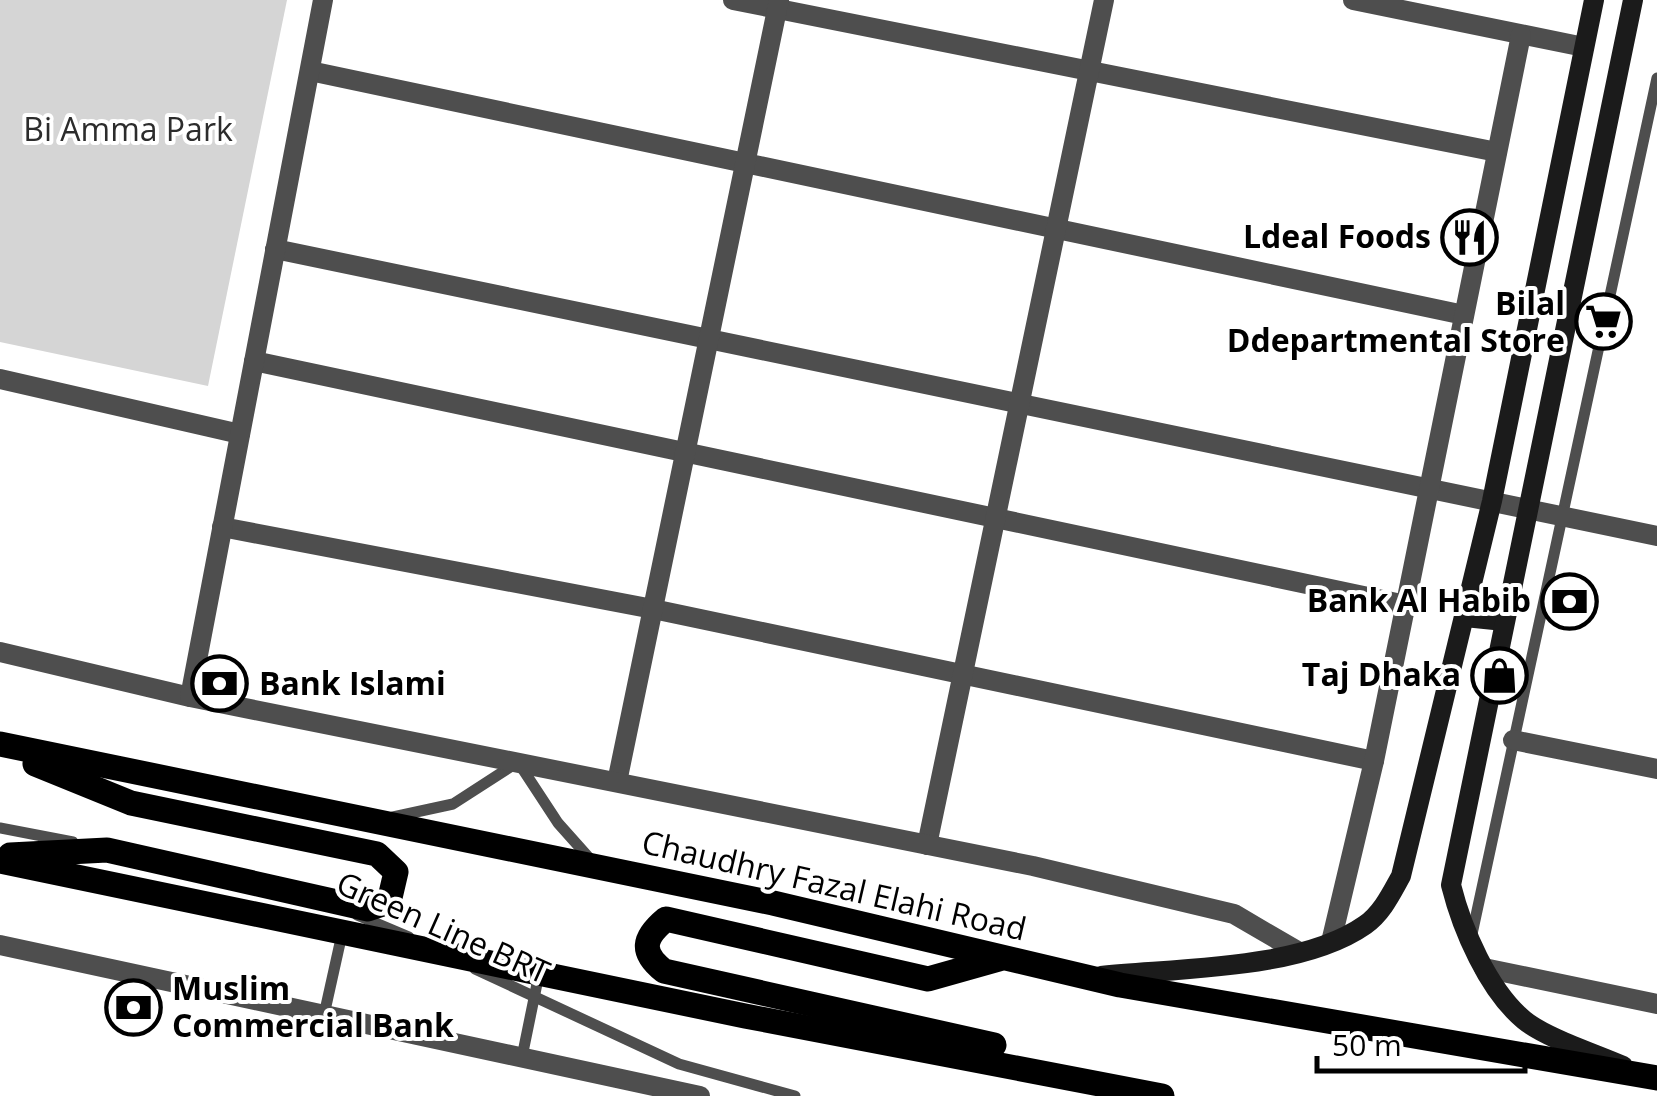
<svg xmlns="http://www.w3.org/2000/svg" width="1657" height="1096" font-family="'Open Sans',sans-serif">
<style>
.green{fill:#d5d5d5}
.lines{fill:none;stroke-linecap:round;stroke-linejoin:round}
.service{stroke:#4e4e4e;stroke-width:11}
.minor{stroke:#4e4e4e;stroke-width:20}
.tertiary{stroke:#4e4e4e;stroke-width:20}
.secondary{stroke:#1b1b1b;stroke-width:20}
.primary{stroke:#000;stroke-width:25}
.labels{text-anchor:middle;stroke-width:8;stroke-linejoin:round;paint-order:stroke}
.park-label{font-size:32px;fill:#2c2c2c;stroke:#fff}
.poi-label{font-size:32px;font-weight:bold;fill:#000;stroke:#fff;text-anchor:end}
.street-label{font-size:32px;fill:#000;stroke:#fff}
</style>
<rect width="100%" height="100%" fill="#fff"/>
<polygon class="green" points="0,0 287,0 208,386 0,342"/>
<g class="lines">
<g class="service">
<polyline points="393,817 453,804 518,762 558,823 591,860"/>
<polyline points="0,828 73,842"/>
<polyline points="357,915 409,937"/>
<polyline points="1472,934 1657,78"/>
<polyline points="475,969 679,1064 795,1096"/>
<polyline points="324,1015 342,934"/>
<polyline points="522,1057 539,974"/>
</g>
<g class="minor">
<polyline points="733,0 1497,152"/>
<polyline points="1353,0 1584,47"/>
<polyline points="310,71 1464,315"/>
<polyline points="275,249 1657,536"/>
<polyline points="254,361 1406,605"/>
<polyline points="0,379 240,434"/>
<polyline points="222,527 653,609 1374,761"/>
<polyline points="1513,740 1657,769"/>
<polyline points="617,782 779,0"/>
<polyline points="927,845 1104,0"/>
<polyline points="1331,942 1374,761 1521,35"/>
<polyline points="1484,968 1657,1004"/>
</g>
<g class="tertiary">
<polyline points="0,652 190,697 1033,866 1234,914 1299,952"/>
<polyline points="190,697 323,0"/>
<polyline points="0,945 700,1096"/>
</g>
<g class="secondary">
<polyline points="1465,617 1504,621"/>
<path d="M1101,976C1177,968 1301,970 1365,925C1382,913 1391,894 1401,876L1492,501L1594,0"/>
<path d="M1623,1066C1596,1054 1546,1038 1524,1020C1488,990 1462,929 1451,885L1633,0"/>
</g>
<g class="primary">
<polyline points="0,744 773,903 1120,985 1657,1078"/>
<polyline points="10,855 107,850 368,909 389,902 396,872 377,854 131,803 35,764"/>
<polyline points="0,861 745,1016 1162,1096"/>
<path d="M994,1045L664,971C640,952 643,938 666,919L928,979L999,959"/>
</g>
</g>
<defs>
<symbol id="restaurant-ring" viewBox="-11 -11 22 22"><circle r="9.5" fill="#fff" stroke="#000" stroke-width="1.5"/><path d="M-5-6h1v4h1v-4h1v4h1v-4h1v5L-1.5 .5V6h-2V.5L-5-1ZM5-6V6H3V1.5H1.5Q1.5-4 5-6Z" fill="#000"/></symbol>
<symbol id="supermarket-ring" viewBox="-11 -11 22 22"><circle r="9.5" fill="#fff" stroke="#000" stroke-width="1.5"/><path d="M-6-5.5h2.5l.6 2H6L4.5 2H-2.5L-4.4-4H-6ZM-1.5 3.2a1.3 1.3 0 1 0 .1 0ZM3 3.2a1.3 1.3 0 1 0 .1 0Z" fill="#000"/></symbol>
<symbol id="bank-ring" viewBox="-11 -11 22 22"><circle r="9.5" fill="#fff" stroke="#000" stroke-width="1.5"/><path d="M-6-4H6V4H-6ZM0-2.3a2.3 2.3 0 1 0 0 4.6a2.3 2.3 0 1 0 0-4.6Z" fill="#000"/></symbol>
<symbol id="shop-ring" viewBox="-11 -11 22 22"><circle r="9.5" fill="#fff" stroke="#000" stroke-width="1.5"/><path d="M-5-2.5h2.3a2.7 3.5 0 0 1 5.4 0H5L5.5 6h-11ZM-1.5-2.5h3a1.5 2.3 0 0 0-3 0Z" fill="#000"/></symbol>
</defs>
<g fill-rule="evenodd">
<use href="#restaurant-ring" x="1438" y="206" width="63" height="63"/>
<use href="#supermarket-ring" x="1572" y="290" width="63" height="63"/>
<use href="#bank-ring" x="1538" y="570" width="63" height="63"/>
<use href="#shop-ring" x="1468" y="644" width="63" height="63"/>
<use href="#bank-ring" x="188" y="652" width="63" height="63"/>
<use href="#bank-ring" x="102" y="976" width="63" height="63"/>
</g>
<g class="labels">
<g class="park-label">
<text x="128" y="141">Bi Amma Park</text>
</g>
<g class="poi-label">
<text x="1431" y="248">Ldeal Foods</text>
<text x="1565" y="315">Bilal<tspan x="1565" dy="37">Ddepartmental Store</tspan></text>
<text x="1531" y="612">Bank Al Habib</text>
<text x="1461" y="686">Taj Dhaka</text>
<text x="259" y="695" text-anchor="start">Bank Islami</text>
<text x="172" y="1000" text-anchor="start">Muslim<tspan x="172" dy="37">Commercial Bank</tspan></text>
</g>
<g class="street-label">
<text transform="translate(834 886) rotate(13)" y="11">Chaudhry Fazal Elahi Road</text>
<text transform="translate(443 928) rotate(24)" y="11">Green Line BRT</text>
</g>
</g>
<path d="M1317 1056v15h208v-15" fill="none" stroke="#000000" stroke-width="5"/>
<text x="1332" y="1056" font-size="30" fill="#000000" stroke="#ffffff" stroke-width="8" paint-order="stroke">50 m</text>
</svg>
